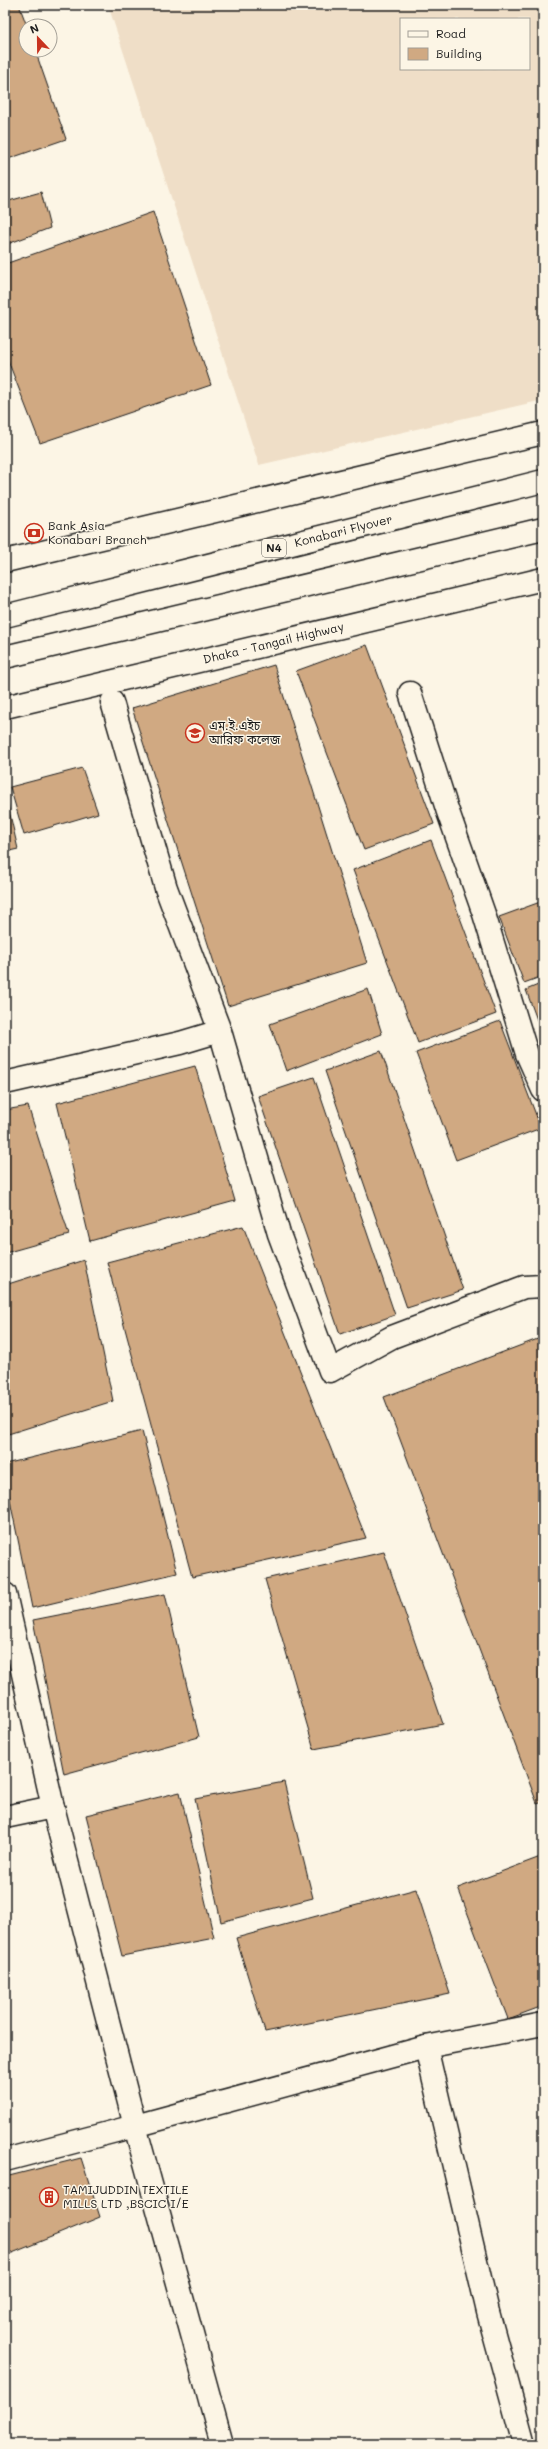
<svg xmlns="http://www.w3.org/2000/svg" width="548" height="2449" font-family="Mali,'Noto Sans Bengali',sans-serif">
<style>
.built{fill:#efdec7;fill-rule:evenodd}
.building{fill:#d0a982;stroke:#1c1c1c}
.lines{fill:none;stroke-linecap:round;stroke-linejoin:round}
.street-casing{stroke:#1c1c1c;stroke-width:25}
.secondary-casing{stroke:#1c1c1c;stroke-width:25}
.highway-casing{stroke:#1c1c1c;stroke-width:25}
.street{stroke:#fcf5e5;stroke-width:22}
.secondary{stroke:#fcf5e5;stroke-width:22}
.highway{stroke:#fcf5e5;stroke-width:22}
.labels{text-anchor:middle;stroke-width:3;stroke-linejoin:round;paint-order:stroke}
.shield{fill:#fcf5e5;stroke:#5f5d58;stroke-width:1}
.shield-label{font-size:11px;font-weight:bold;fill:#1c1c1c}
.poi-label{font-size:12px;fill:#1c1c1c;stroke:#fcf5e5;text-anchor:start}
.street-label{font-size:12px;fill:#1c1c1c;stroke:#fcf5e5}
</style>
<rect width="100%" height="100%" fill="#fcf5e5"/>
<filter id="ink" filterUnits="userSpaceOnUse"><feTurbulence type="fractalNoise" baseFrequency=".025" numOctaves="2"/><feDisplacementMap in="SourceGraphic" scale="8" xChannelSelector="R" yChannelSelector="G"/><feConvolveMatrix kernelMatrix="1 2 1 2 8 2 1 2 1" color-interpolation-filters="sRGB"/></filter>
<g filter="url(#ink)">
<path class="built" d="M108,5H543V400L259,465ZM401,19H529V69H401Z"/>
<g class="building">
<polygon points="5,5 19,5 27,26 26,50 35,50 66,139 5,160"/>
<polygon points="41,192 50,228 5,245 5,202"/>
<polygon points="153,212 211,385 40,443 5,353 5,264"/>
<polygon points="367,645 434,824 364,850 296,671"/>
<polygon points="274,665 367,963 228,1006 132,708"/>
<polygon points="82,768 98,813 24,835 10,787"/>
<polygon points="5,793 18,849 5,852"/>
<polygon points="431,840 496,1014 418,1043 353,870"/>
<polygon points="543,901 543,976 524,983 499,917"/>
<polygon points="543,983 543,1036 526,990"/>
<polygon points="368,989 382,1034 286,1071 270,1024"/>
<polygon points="500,1021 541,1128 456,1160 416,1053"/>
<polygon points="381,1051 463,1290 407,1308 325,1071"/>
<polygon points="195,1066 235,1201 90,1241 57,1103"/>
<polygon points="314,1077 395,1315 340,1334 258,1096"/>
<polygon points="28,1106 69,1235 5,1253 5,1110"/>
<polygon points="243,1226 366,1538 192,1577 107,1262"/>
<polygon points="84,1260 113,1401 5,1435 5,1285"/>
<polygon points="543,1337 543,1801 537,1803 384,1397"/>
<polygon points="142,1431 177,1573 32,1608 5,1476 5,1464"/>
<polygon points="384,1552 443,1724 314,1749 265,1579"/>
<polygon points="165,1594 199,1737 64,1774 33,1620"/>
<polygon points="284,1782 313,1898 221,1922 195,1799"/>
<polygon points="180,1792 214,1938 122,1956 86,1815"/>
<polygon points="543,1856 543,2006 508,2019 458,1888"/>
<polygon points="416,1889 450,1994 265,2032 236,1938"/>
<polygon points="81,2158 100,2217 5,2256 5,2177"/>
</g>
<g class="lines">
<defs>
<g id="street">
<polyline points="410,693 447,809 484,914 527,1054 543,1090"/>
<polyline points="112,702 166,888 220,1031 279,1234 330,1371 392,1337 524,1287 543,1286"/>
<polyline points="5,1083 180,1043 220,1031"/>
<polyline points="5,1594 53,1807 135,2126 426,2047 543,2024"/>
<polyline points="5,1817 53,1807"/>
<polyline points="426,2047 488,2312 524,2444"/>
<polyline points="5,2160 135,2126 222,2444"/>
</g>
<g id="secondary">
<polyline points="5,561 543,433"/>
<path id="s1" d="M5,707L543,579"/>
</g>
<g id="highway">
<path id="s2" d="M5,616L543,481"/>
<polyline points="5,657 543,529"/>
</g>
</defs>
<use href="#street" class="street-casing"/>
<use href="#secondary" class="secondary-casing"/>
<use href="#highway" class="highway-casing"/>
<use href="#street" class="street"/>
<use href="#secondary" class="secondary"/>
<use href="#highway" class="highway"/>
</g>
</g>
<defs>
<symbol id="bank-ring" viewBox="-11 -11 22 22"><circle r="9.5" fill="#fcf5e5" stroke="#c8321e" stroke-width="1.5"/><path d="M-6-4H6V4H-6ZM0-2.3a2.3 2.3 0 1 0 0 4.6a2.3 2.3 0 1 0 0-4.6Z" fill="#c8321e"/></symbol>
<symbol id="university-ring" viewBox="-11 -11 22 22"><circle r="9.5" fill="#fcf5e5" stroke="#c8321e" stroke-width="1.5"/><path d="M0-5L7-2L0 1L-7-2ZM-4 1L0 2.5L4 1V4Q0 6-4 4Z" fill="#c8321e"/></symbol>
<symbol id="building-ring" viewBox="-11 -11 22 22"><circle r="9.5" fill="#fcf5e5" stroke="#c8321e" stroke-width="1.5"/><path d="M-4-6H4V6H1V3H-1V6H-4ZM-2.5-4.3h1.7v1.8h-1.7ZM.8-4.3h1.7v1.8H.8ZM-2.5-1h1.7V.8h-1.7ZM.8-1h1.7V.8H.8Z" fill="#c8321e"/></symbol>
</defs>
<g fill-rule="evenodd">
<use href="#bank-ring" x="23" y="522" width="22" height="22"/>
<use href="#university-ring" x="184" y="722" width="22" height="22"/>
<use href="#building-ring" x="38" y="2186" width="22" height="22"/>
</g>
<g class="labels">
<rect class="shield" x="262" y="539" width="24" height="18" rx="3"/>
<g class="shield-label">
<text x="274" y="552">N4</text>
</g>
<g class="poi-label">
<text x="48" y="530">Bank Asia<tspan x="48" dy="14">Konabari Branch</tspan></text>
<text x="209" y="730">এম.ই.এইচ<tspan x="209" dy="14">আরিফ কলেজ</tspan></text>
<text x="63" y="2194">TAMIJUDDIN TEXTILE<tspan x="63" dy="14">MILLS LTD ,BSCIC I/E</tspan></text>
</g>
<g class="street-label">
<text dy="4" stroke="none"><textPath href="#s2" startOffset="349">Konabari Flyover</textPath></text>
<text dy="4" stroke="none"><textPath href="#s1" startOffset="276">Dhaka - Tangail Highway</textPath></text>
</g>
</g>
<rect width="548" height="2449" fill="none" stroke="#fcf5e5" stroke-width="20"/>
<rect x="10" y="10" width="528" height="2429" fill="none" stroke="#1c1c1c" stroke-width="1.5" filter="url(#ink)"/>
<rect x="400" y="18" width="130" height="52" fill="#fcf5e5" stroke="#a29e95"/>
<rect x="408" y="31" width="20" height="6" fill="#fcf5e5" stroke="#a29e95"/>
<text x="436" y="38" font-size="12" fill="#1c1c1c">Road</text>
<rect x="408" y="48" width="20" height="12" fill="#d0a982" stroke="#a29e95"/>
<text x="436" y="58" font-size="12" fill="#1c1c1c">Building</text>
<g transform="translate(38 38) rotate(338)"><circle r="19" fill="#fcf5e5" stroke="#a29e95"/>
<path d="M0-3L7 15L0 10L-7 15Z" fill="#c8321e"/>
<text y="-6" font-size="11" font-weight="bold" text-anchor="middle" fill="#1c1c1c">N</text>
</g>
</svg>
